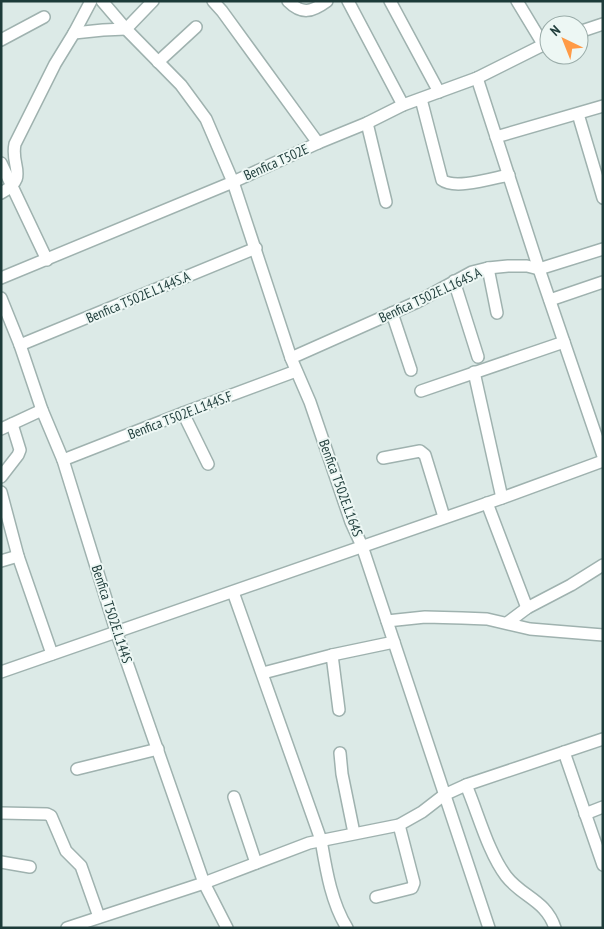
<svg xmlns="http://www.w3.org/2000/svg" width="604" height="929" font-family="'PT Sans Narrow',sans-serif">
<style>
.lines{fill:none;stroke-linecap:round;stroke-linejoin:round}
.minor-casing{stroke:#9fb2af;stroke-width:14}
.minor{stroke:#fff;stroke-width:11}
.labels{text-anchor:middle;stroke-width:4;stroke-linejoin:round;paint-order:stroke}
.street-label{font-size:14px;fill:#1d3b39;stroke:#edf7f4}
</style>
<rect width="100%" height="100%" fill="#dceae7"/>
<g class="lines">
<defs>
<g id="minor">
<polyline points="102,1 126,29 181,85 206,119 233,182 291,358 310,402 351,522 362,546 489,928"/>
<polyline points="213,1 222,11 318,143"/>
<path d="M288,1C302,15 312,12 327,1"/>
<polyline points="348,1 403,105"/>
<polyline points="390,1 439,92"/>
<polyline points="517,1 543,44"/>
<polyline points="579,32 603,24"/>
<polyline points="74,33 103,30 126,29 153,1"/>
<polyline points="1,40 44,17"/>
<polyline points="158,62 196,27"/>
<polyline points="477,78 539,269 603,456"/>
<path d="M421,99L442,180C455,190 493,178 509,175"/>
<polyline points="578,114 603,198"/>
<polyline points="367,123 386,202"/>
<polyline points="496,137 603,106"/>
<polyline points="1,163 47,260"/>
<path d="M1,193C30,177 10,167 15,144L55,64L74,33L91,1"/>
<polyline points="488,268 497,313"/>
<polyline points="1,278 233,182 318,143 367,123 403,105 477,78 549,42"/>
<polyline points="454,281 478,357"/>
<polyline points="1,298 20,345 42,410 63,460 116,631 204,883 227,928"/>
<polyline points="550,300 603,282"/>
<polyline points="392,313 411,370"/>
<polyline points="20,345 256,248"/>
<polyline points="291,358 417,302 472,272 488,268 508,266 527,266 539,269 603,249"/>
<polyline points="474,372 502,498"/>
<polyline points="421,391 564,342"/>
<polyline points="183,413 208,464"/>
<polyline points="1,429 42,410"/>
<polyline points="383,458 420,451 425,455 444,517"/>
<polyline points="63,460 183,413 296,371"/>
<polyline points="1,477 18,455 20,450 12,424"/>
<polyline points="1,492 18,556 52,654"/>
<polyline points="487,503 527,608"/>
<polyline points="1,561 18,556"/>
<path d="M233,592L321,840C326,869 331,902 347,928"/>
<polyline points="387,621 425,617 462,618 487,619 530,629 603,635"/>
<polyline points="507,623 527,608 571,585 603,565"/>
<polyline points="332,655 394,642"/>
<polyline points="1,672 502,498 603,461"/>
<polyline points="263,673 332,655 339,710"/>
<polyline points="564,752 603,865"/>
<polyline points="340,753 342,774 354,833"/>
<polyline points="77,769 158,749"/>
<path d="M466,785C478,813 488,852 506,876C522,897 546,900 555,928"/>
<polyline points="234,797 256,863"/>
<polyline points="1,813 47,814 51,816 66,851 81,866 99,917"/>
<polyline points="585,814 603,807"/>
<polyline points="1,862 30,867"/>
<polyline points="376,897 412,888 414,883 399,825"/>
<polyline points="67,928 204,883 309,843 399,825 422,812 444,795 466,785 603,739"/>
</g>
</defs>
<use href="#minor" class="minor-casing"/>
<use href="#minor" class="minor"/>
</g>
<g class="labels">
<g class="street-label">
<text transform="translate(276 162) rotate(-24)" y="5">Benfica T502E</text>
<text transform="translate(430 295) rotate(-25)" y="5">Benfica T502E.L164S.A</text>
<text transform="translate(138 297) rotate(-23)" y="5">Benfica T502E.L144S.A</text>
<text transform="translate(180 415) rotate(-21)" y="5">Benfica T502E.L144S.F</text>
<text transform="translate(341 488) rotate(70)" y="5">Benfica T502E.L164S</text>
<text transform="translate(112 614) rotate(72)" y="5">Benfica T502E.L144S</text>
</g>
</g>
<rect width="604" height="929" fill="none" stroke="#1d3b39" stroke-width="5"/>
<g transform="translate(564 40) rotate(317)"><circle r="24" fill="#edf7f4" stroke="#9aaca9"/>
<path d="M0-4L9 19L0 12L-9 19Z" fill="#ff9a46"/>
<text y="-8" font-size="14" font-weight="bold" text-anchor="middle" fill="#1d3b39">N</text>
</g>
</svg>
